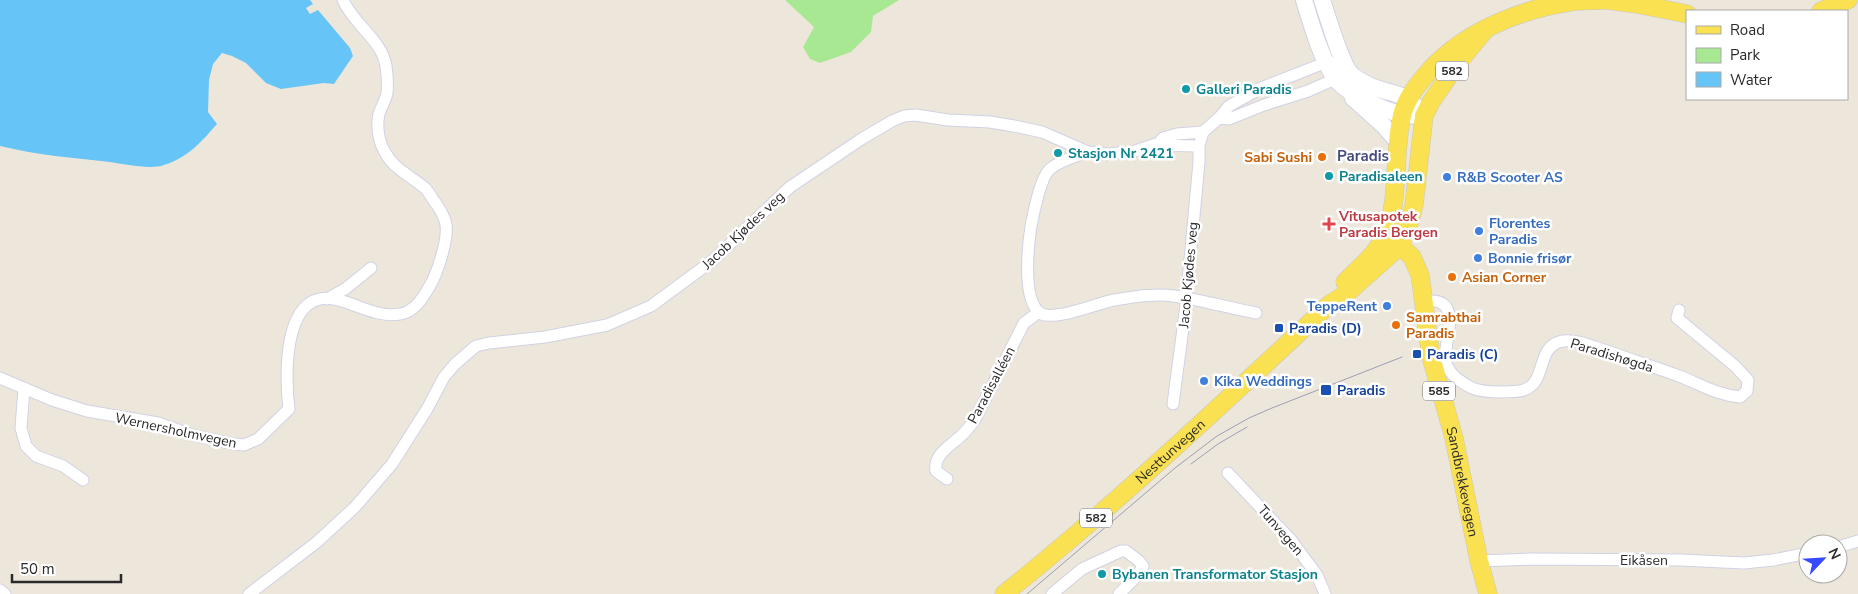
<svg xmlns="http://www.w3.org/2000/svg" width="1858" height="594" font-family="'Nunito Sans',sans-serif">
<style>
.green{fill:#a9e893}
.water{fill:#66c4f7}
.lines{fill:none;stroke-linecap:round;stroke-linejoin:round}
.street-casing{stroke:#d0d2e4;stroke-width:13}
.secondary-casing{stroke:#d0d2e4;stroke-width:18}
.primary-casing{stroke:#c8c8c8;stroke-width:19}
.street{stroke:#fff;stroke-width:11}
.secondary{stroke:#fff;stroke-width:16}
.primary{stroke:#fae152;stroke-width:18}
.tram{stroke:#9d9eb6;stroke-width:1}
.culture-dot{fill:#0f9aa8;stroke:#fff;stroke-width:2}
.food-dot{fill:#e8710a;stroke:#fff;stroke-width:2}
.shop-dot{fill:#3f7fe0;stroke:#fff;stroke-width:2}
.health-dot{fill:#e0444e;stroke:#fff;stroke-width:2}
.transit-dot{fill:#1a4fb4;stroke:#fff;stroke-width:2}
.labels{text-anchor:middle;stroke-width:5;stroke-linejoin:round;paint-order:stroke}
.shield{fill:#fff;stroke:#6a6a6a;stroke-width:1}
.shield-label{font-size:12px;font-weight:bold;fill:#2a2a2a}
.culture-label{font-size:14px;font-weight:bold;fill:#0d838f;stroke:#fff;text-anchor:start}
.food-label{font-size:14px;font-weight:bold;fill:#c56008;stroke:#fff;text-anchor:start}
.shop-label{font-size:14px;font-weight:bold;fill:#366cbe;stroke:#fff;text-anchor:start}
.health-label{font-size:14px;font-weight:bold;fill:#be3a42;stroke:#fff;text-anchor:start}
.street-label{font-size:14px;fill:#2a2a2a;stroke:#fff}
.transit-label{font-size:14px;font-weight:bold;fill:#164399;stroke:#fff;text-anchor:start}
.neighbourhood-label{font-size:15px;font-weight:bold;fill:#474c7e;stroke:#fff}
</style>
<rect width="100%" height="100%" fill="#ede7db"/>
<polygon class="green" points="785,0 899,0 873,16 871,32 851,52 820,63 810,59 803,47 814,27"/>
<path class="water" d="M0,0H310L313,4L306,8L310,14L318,10L350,48L353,56L334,84L324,83L281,89L266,83L246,63L232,56L222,53L213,64L209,80L208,112L217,124C201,142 189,157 164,165C150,170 125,164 110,162C74,158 36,155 0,146Z"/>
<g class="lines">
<defs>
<g id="street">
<polyline points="1219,118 1229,119 1264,105 1308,91 1335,79 1339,73"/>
<path d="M1159,143C1170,147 1186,145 1199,146"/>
<path d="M1088,152C1076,156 1061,160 1050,169C1040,178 1034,212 1031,226C1028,246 1022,300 1040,313C1054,322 1098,303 1114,300C1133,297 1155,293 1174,296C1202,300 1229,308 1256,313"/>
<polyline points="327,299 345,289 371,268"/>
<path d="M1425,301C1430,301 1439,300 1443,304C1459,315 1440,351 1447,366C1452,377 1462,383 1472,388C1481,392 1493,392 1502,392C1510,391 1521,393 1528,388C1546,379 1537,345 1563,341C1577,339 1593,347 1607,351C1631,360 1655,367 1679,376C1700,384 1717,395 1740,397L1747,391L1748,380L1735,366L1677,318L1679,310"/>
<path d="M0,378L52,400L87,411L158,423L192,435L234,444L244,445L258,439L289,409C285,378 282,289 334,299C356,303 376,318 400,314C416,312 426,293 433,280C439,267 448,239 446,225C445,217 441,211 437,205C433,200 430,194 426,189C413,177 395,170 386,154C379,143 376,128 379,114C381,107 386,100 387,93C388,85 387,74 386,66C382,40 353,24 343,0"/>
<polyline points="24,388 21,428 26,446 36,456 63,466 83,480"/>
<polyline points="1173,404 1185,313 1199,162 1199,146 1203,132 1219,118 1229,106 1261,88 1327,62 1332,63"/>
<polyline points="1228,473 1291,540 1317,575 1325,594"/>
<path d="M947,479L936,471C933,454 952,445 963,434C967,430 970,426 974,421L1024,323L1039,312"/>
<polyline points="1838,547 1858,541"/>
<polyline points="1479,561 1531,559 1680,560 1744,563 1773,560 1808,553"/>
<polyline points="0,590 5,594"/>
<polyline points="249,594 317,542 355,507 392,464 427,409 444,377 455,364 476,346 489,343 545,337 607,325 651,306 712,261 790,187 863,138 892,121 904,116 916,115 948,120 990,122 1014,126 1042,132 1088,152 1105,154 1132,152 1159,143 1163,138 1177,134 1203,132"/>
<polyline points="1052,594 1082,569 1121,551 1126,551 1139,561 1143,566 1138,575 1119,594"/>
</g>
<g id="secondary">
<path d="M1304,0C1311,23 1321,59 1335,78C1345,93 1384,111 1402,114C1409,116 1417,115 1424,116"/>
<path d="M1322,0C1328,18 1340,60 1350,73C1356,79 1366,84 1373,87C1393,95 1402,91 1418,109"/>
<polyline points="1353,98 1384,126 1398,142"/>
</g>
<g id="primary">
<polyline points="1607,0 1637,4 1687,14"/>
<polyline points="1821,11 1848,0"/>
<path id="s1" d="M1390,240L1400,246L1412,257L1420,275L1431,357L1454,438L1479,561L1488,594"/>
<path d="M1345,282C1358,269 1377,253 1385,236C1400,202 1393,152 1402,116C1405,101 1415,88 1424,77C1459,34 1517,10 1570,2C1581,0 1593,1 1604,0"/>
<path id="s2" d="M1004,594C1118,503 1223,403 1330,304L1346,294L1400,246L1409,224L1414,205L1424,116L1431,102L1457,64L1485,30"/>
</g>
</defs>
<use href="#street" class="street-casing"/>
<use href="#secondary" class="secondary-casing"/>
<use href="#primary" class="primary-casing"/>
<use href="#street" class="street"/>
<use href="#secondary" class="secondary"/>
<use href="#primary" class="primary"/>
<g class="tram">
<polyline points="1191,464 1218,444 1247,427"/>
<polyline points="1027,594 1175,468 1217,436 1249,418 1272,408 1402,357"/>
</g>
</g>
<g class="culture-dot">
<circle cx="1186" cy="89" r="5"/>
<circle cx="1058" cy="153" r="5"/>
<circle cx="1329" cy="176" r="5"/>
<circle cx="1102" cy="574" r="5"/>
</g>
<g class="food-dot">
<circle cx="1322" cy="157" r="5"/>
<circle cx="1452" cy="277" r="5"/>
<circle cx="1396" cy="325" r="5"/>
</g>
<g class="shop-dot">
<circle cx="1447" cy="177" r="5"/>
<circle cx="1479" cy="231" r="5"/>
<circle cx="1478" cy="258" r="5"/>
<circle cx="1387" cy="306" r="5"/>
<circle cx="1204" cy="381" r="5"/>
</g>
<path class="health-dot" d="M1326.5 216.5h5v5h5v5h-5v5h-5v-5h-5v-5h5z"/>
<g class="transit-dot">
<rect x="1274" y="323" width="10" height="10" rx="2.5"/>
<rect x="1412" y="349" width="10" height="10" rx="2.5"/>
<rect x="1320" y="384" width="12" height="12" rx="2.5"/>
</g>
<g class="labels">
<g class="shield">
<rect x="1436" y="61.5" width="32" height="19" rx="4"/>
<rect x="1423" y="381.5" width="32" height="19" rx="4"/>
<rect x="1080" y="508.5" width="32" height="19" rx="4"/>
</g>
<g class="shield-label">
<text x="1452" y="75">582</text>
<text x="1439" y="395">585</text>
<text x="1096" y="522">582</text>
</g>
<g class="culture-label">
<text x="1196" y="94">Galleri Paradis</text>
<text x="1068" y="158">Stasjon Nr 2421</text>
<text x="1339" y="181">Paradisaleen</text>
<text x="1112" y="579">Bybanen Transformator Stasjon</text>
</g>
<g class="food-label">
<text x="1312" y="162" text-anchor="end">Sabi Sushi</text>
<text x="1462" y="282">Asian Corner</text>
<text x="1406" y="322">Samrabthai<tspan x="1406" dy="16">Paradis</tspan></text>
</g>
<g class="shop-label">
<text x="1457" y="182">R&amp;B Scooter AS</text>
<text x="1489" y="228">Florentes<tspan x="1489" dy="16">Paradis</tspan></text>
<text x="1488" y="263">Bonnie frisør</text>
<text x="1377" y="311" text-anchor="end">TeppeRent</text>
<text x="1214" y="386">Kika Weddings</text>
</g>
<g class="health-label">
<text x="1339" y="221">Vitusapotek<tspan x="1339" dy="16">Paradis Bergen</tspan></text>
</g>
<g class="street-label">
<text transform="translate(743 230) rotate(-43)" y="5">Jacob Kjødes veg</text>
<text transform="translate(1188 275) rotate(-85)" y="5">Jacob Kjødes veg</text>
<text transform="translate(1612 355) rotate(17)" y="5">Paradishøgda</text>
<text transform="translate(991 385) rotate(-62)" y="5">Paradisalléen</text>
<text transform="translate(176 430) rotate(12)" y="5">Wernersholmvegen</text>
<text dy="5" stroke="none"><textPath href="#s2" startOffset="219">Nesttunvegen</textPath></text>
<text dy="5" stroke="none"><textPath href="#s1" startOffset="259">Sandbrekkevegen</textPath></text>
<text transform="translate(1281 530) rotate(49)" y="5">Tunvegen</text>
<text x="1644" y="565">Eikåsen</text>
</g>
<g class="transit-label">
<text x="1289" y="333">Paradis (D)</text>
<text x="1427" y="359">Paradis (C)</text>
<text x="1337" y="395">Paradis</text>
</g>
<g class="neighbourhood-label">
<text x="1363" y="161">Paradis</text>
</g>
</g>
<rect x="1686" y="10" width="162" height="90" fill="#ffffff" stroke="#aaaaaa"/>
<rect x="1696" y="26" width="25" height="8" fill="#fae152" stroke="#aaaaaa"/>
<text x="1730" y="35" font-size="15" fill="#2a2a2a">Road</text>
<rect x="1696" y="48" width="25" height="15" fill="#a9e893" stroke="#aaaaaa"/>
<text x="1730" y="60" font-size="15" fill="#2a2a2a">Park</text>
<rect x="1696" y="72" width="25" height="15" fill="#66c4f7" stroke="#aaaaaa"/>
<text x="1730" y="85" font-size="15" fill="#2a2a2a">Water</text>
<g transform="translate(1823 559) rotate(65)"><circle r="24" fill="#ffffff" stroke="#aaaaaa"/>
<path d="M0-4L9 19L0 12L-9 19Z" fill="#364aff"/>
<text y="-8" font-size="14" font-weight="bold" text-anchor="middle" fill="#2a2a2a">N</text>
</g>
<path d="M12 574v8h109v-8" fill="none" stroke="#2a2a2a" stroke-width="2.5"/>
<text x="20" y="574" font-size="15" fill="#2a2a2a" stroke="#ffffff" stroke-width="4" paint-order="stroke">50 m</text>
</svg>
